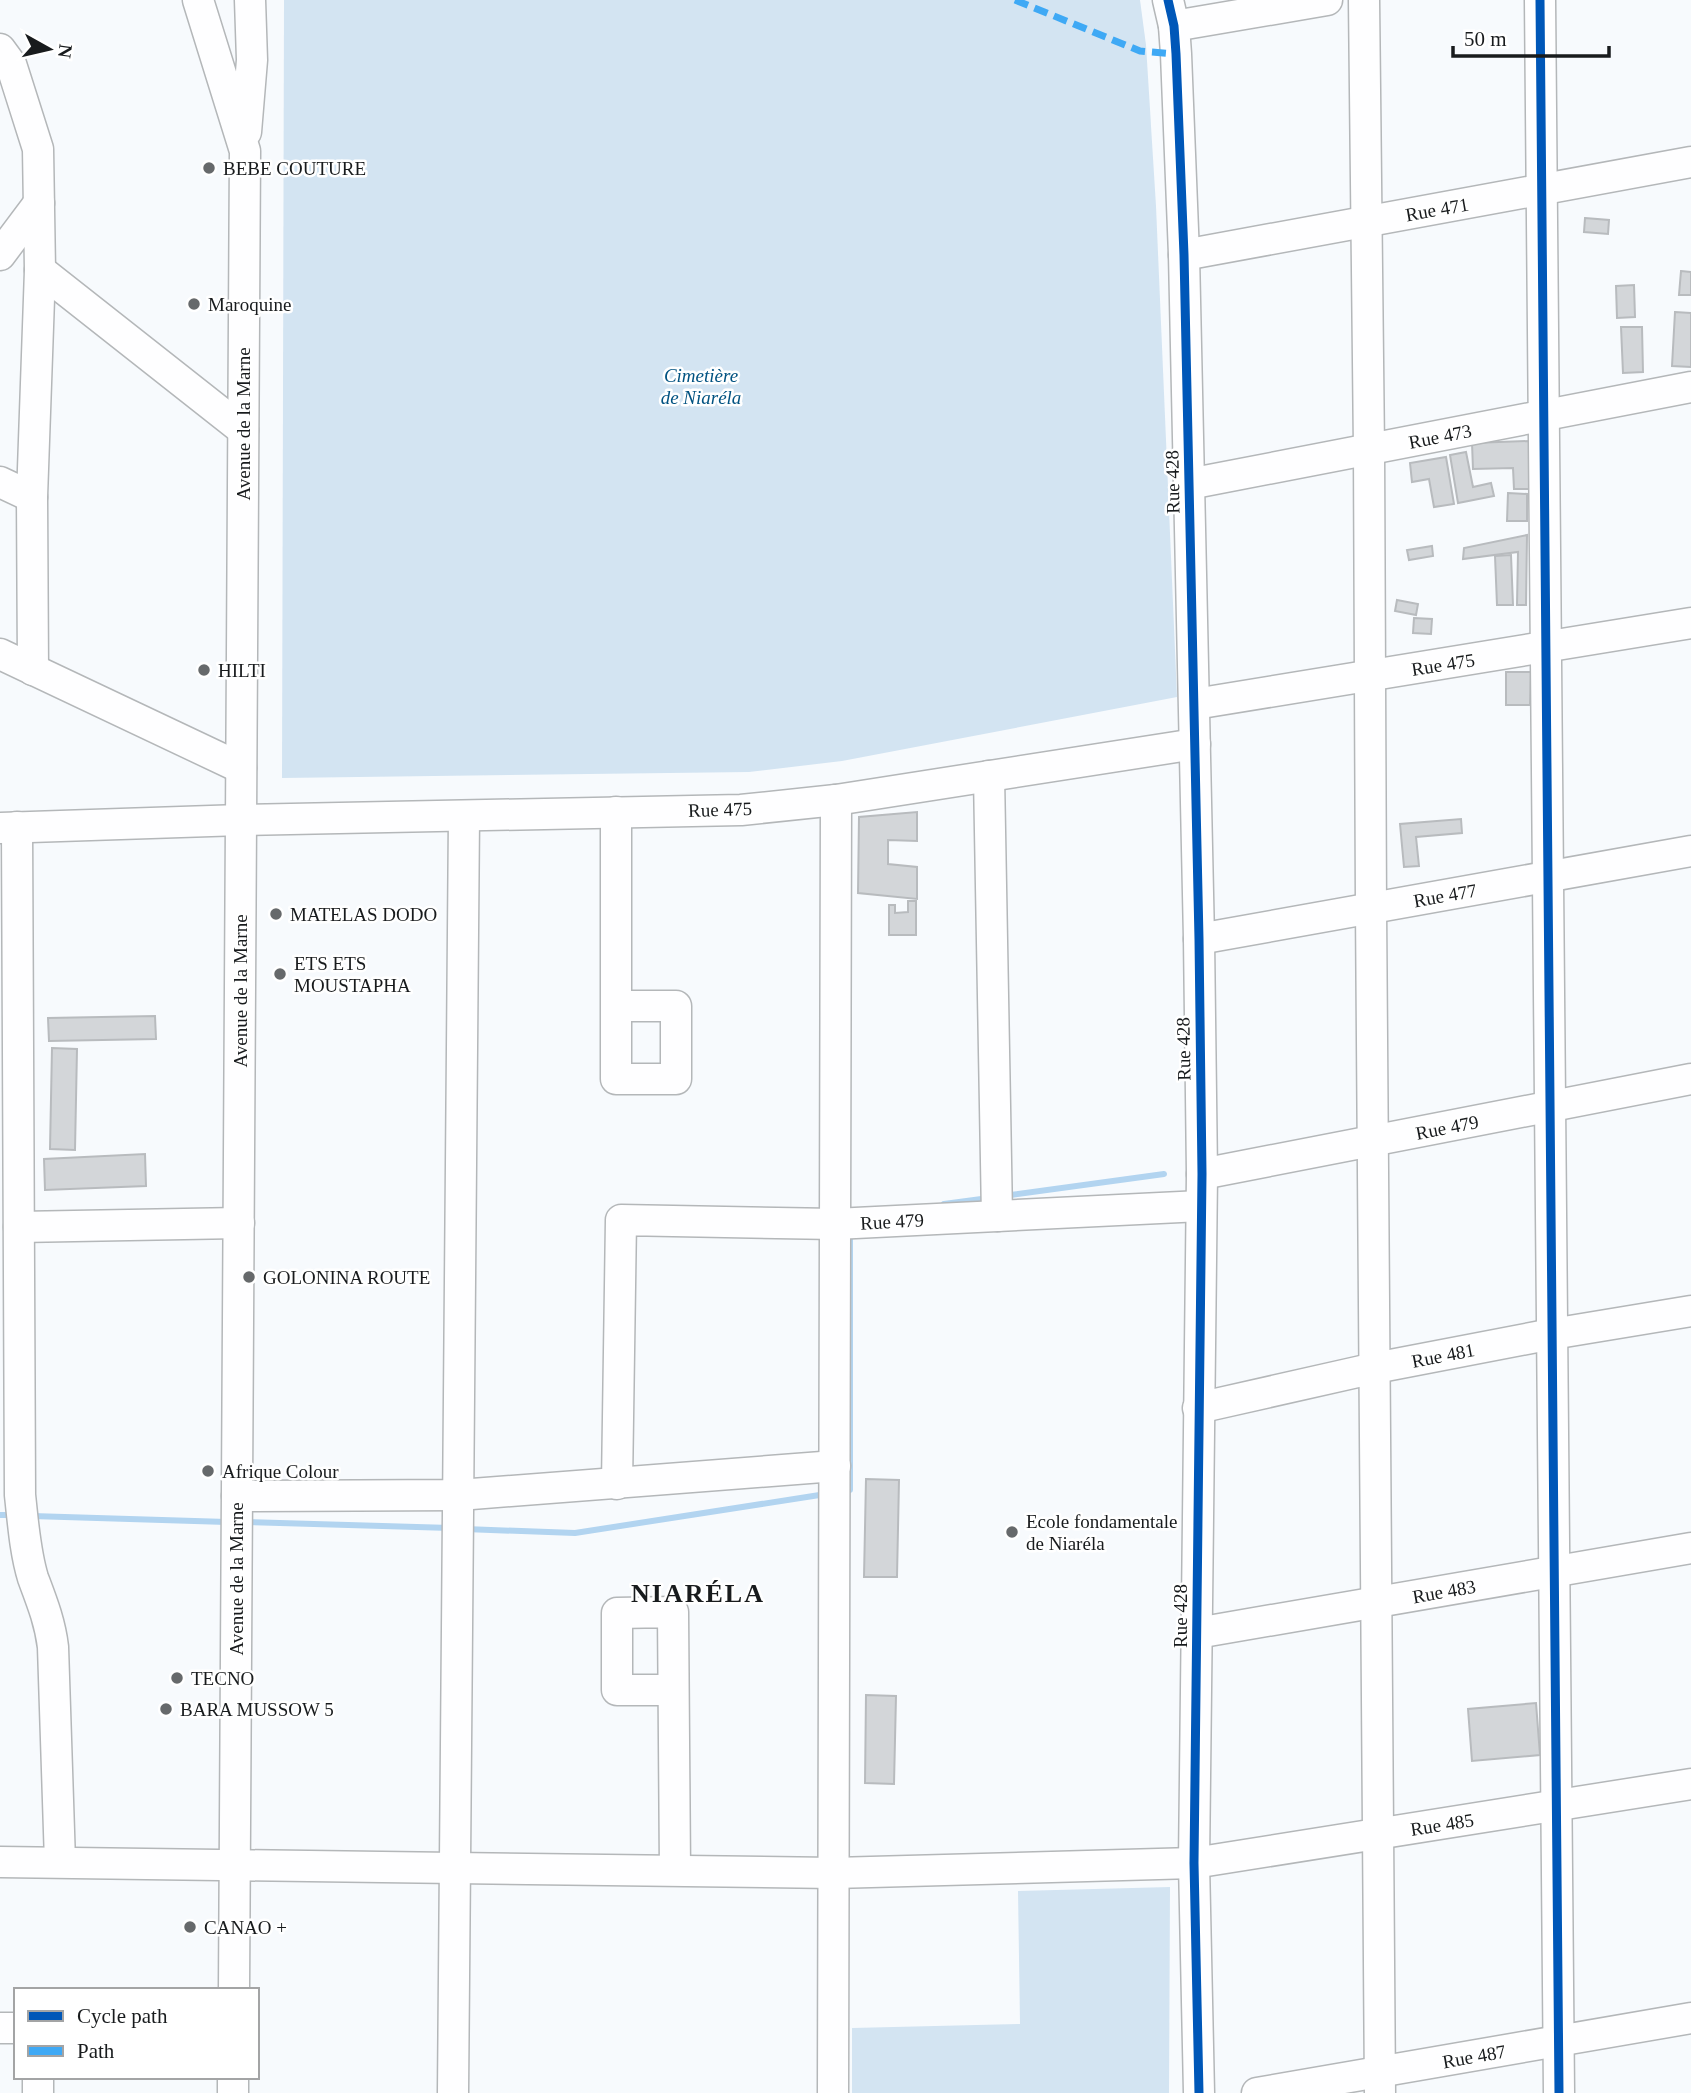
<svg xmlns="http://www.w3.org/2000/svg" width="1691" height="2093" font-family="Georgia,serif">
<style>
.green{fill:#d3e4f2}
.lines{fill:none;stroke-linecap:round;stroke-linejoin:round}
.stream{stroke:#b2d4f0;stroke-width:6}
.building{fill:#d3d6d9;stroke:#b8bbbe;stroke-width:2}
.minor-casing{stroke:#b4b7b9;stroke-width:33}
.minor{stroke:#fefeff;stroke-width:30}
.quiet{stroke:#3fa9f5;stroke-width:7;stroke-dasharray:14 7;stroke-linecap:butt}
.cycleway-casing{stroke:#fff;stroke-width:13}
.cycleway{stroke:#0057b8;stroke-width:9}
.poi-dot{fill:#66696b;stroke:#fff;stroke-width:2.5}
.labels{text-anchor:middle;stroke-width:5;stroke-linejoin:round;paint-order:stroke}
.poi-label{font-size:19px;fill:#181b1d;stroke:#fff;text-anchor:start}
.street-label{font-size:19px;fill:#181b1d;stroke:#fff}
.park-label{font-size:19px;font-style:italic;fill:#005281;stroke:#fff}
.district-label{font-size:26px;font-weight:bold;letter-spacing:2px;fill:#181b1d;stroke:#fff}
</style>
<rect width="100%" height="100%" fill="#f7fafd"/>
<g class="green">
<polygon points="284,0 1140,0 1146,45 1156,206 1177,697 842,761 749,772 282,778"/>
<polygon points="1170,1887 1169,2093 852,2093 852,2028 1020,2024 1018,1891"/>
</g>
<g class="lines">
<g class="stream">
<polyline points="1003,1196 1164,1174"/>
<polyline points="944,1204 989,1198"/>
<polyline points="844,1491 850,1490 850,1231"/>
<polyline points="0,1515 14,1515"/>
<polyline points="32,1516 227,1522"/>
<polyline points="245,1522 451,1528"/>
<polyline points="465,1529 575,1533 826,1494"/>
</g>
</g>
<g class="building">
<polygon points="1585,218 1609,220 1608,234 1584,232"/>
<polygon points="1681,271 1691,272 1691,295 1679,295"/>
<polygon points="1634,285 1635,317 1617,318 1616,286"/>
<polygon points="1675,312 1691,313 1691,367 1672,366"/>
<polygon points="1621,327 1642,327 1643,372 1623,373"/>
<polygon points="1529,441 1530,489 1514,489 1513,468 1473,469 1472,443"/>
<polygon points="1466,452 1473,487 1491,483 1494,496 1458,503 1450,455"/>
<polygon points="1446,457 1454,504 1434,507 1429,479 1412,482 1410,463"/>
<polygon points="1508,493 1527,494 1527,521 1507,521"/>
<polygon points="1527,535 1526,605 1517,605 1518,552 1463,559 1464,548"/>
<polygon points="1432,546 1433,556 1409,560 1407,550"/>
<polygon points="1511,555 1513,605 1497,605 1495,556"/>
<polygon points="1397,600 1418,604 1416,615 1395,611"/>
<polygon points="1414,618 1432,619 1431,634 1413,633"/>
<polygon points="1506,672 1531,672 1530,705 1506,705"/>
<polygon points="917,812 917,841 888,840 888,864 917,867 917,899 858,893 859,817"/>
<polygon points="1461,819 1462,833 1416,837 1419,866 1404,867 1400,824"/>
<polygon points="908,901 916,901 916,935 889,935 889,905 895,905 895,913 908,912"/>
<polygon points="155,1016 156,1039 49,1041 48,1018"/>
<polygon points="52,1048 77,1049 75,1150 50,1149"/>
<polygon points="145,1154 146,1186 45,1190 44,1159"/>
<polygon points="866,1479 899,1480 897,1577 864,1577"/>
<polygon points="866,1695 896,1696 894,1784 865,1783"/>
<polygon points="1536,1703 1540,1755 1472,1761 1468,1709"/>
</g>
<g class="lines">
<defs>
<g id="minor">
<polyline points="198,0 245,151 234,1990"/>
<polyline points="1168,0 1174,26 1176,54 1184,255 1199,939 1202,1174 1194,1863 1199,2093"/>
<polyline points="1364,0 1369,450 1371,908 1380,2093"/>
<polyline points="1540,0 1559,2093"/>
<polyline points="1174,26 1327,0"/>
<polyline points="0,49 11,64 38,149 40,270 32,497 33,670"/>
<polyline points="246,132 252,60 250,0"/>
<polyline points="0,255 39,203"/>
<polyline points="1184,255 1691,162"/>
<polyline points="40,270 243,430"/>
<polyline points="0,482 32,497"/>
<polyline points="1189,484 1691,387"/>
<polyline points="0,654 241,768"/>
<polyline points="1195,704 1691,623"/>
<polyline points="989,776 997,1216"/>
<polyline points="616,812 616,1079 676,1079 676,1006 616,1006"/>
<path d="M17,827L20,1495C23,1522 25,1552 33,1578C42,1602 50,1622 53,1647L60,1862"/>
<polyline points="0,828 241,820 741,810 836,800 1195,744"/>
<polyline points="1199,939 1691,851"/>
<polyline points="1202,1174 1691,1079"/>
<polyline points="19,1227 239,1223"/>
<polyline points="1198,1408 1375,1368 1552,1334 1691,1311"/>
<polyline points="617,1484 621,1220 835,1224 1201,1206"/>
<polyline points="237,1496 459,1495 835,1466"/>
<polyline points="1197,1633 1691,1548"/>
<polyline points="673,1690 617,1690 617,1613 673,1612 675,1870"/>
<polyline points="0,1862 834,1873 1194,1863 1691,1784"/>
<polyline points="0,2028 16,2028"/>
<polyline points="38,2093 38,2077"/>
<polyline points="233,2093 233,2077"/>
<polyline points="453,2093 464,816"/>
<polyline points="833,2093 836,800"/>
<polyline points="1257,2093 1691,2018"/>
</g>
</defs>
<use href="#minor" class="minor-casing"/>
<use href="#minor" class="minor"/>
<polyline class="quiet" points="1015,0 1140,51 1176,54"/>
<defs>
<g id="cycleway">
<polyline points="1168,0 1174,26 1176,54 1184,255 1199,939 1202,1174 1194,1863 1199,2093"/>
<polyline points="1540,0 1559,2093"/>
</g>
</defs>
<use href="#cycleway" class="cycleway-casing"/>
<use href="#cycleway" class="cycleway"/>
</g>
<g class="poi-dot">
<circle cx="209" cy="168" r="7"/>
<circle cx="194" cy="304" r="7"/>
<circle cx="204" cy="670" r="7"/>
<circle cx="276" cy="914" r="7"/>
<circle cx="280" cy="974" r="7"/>
<circle cx="249" cy="1277" r="7"/>
<circle cx="208" cy="1471" r="7"/>
<circle cx="1012" cy="1532" r="7"/>
<circle cx="177" cy="1678" r="7"/>
<circle cx="166" cy="1709" r="7"/>
<circle cx="190" cy="1927" r="7"/>
</g>
<g class="labels">
<g class="poi-label">
<text x="223" y="175">BEBE COUTURE</text>
<text x="208" y="311">Maroquine</text>
<text x="218" y="677">HILTI</text>
<text x="290" y="921">MATELAS DODO</text>
<text x="294" y="970">ETS ETS<tspan x="294" dy="22">MOUSTAPHA</tspan></text>
<text x="263" y="1284">GOLONINA ROUTE</text>
<text x="222" y="1478">Afrique Colour</text>
<text x="1026" y="1528">Ecole fondamentale<tspan x="1026" dy="22">de Niaréla</tspan></text>
<text x="191" y="1685">TECNO</text>
<text x="180" y="1716">BARA MUSSOW 5</text>
<text x="204" y="1934">CANAO +</text>
</g>
<g class="street-label">
<text transform="translate(1437 209) rotate(-10)" y="7">Rue 471</text>
<text transform="translate(243 424) rotate(-90)" y="7">Avenue de la Marne</text>
<text transform="translate(1440 436) rotate(-11)" y="7">Rue 473</text>
<text transform="translate(1172 482) rotate(-91)" y="7">Rue 428</text>
<text transform="translate(1443 664) rotate(-9)" y="7">Rue 475</text>
<text transform="translate(720 809) rotate(-2)" y="7">Rue 475</text>
<text transform="translate(1445 895) rotate(-10)" y="7">Rue 477</text>
<text transform="translate(240 991) rotate(-90)" y="7">Avenue de la Marne</text>
<text transform="translate(1183 1049) rotate(-91)" y="7">Rue 428</text>
<text transform="translate(1447 1127) rotate(-11)" y="7">Rue 479</text>
<text transform="translate(892 1221) rotate(-3)" y="7">Rue 479</text>
<text transform="translate(1443 1355) rotate(-11)" y="7">Rue 481</text>
<text transform="translate(236 1579) rotate(-90)" y="7">Avenue de la Marne</text>
<text transform="translate(1444 1591) rotate(-10)" y="7">Rue 483</text>
<text transform="translate(1180 1616) rotate(-90)" y="7">Rue 428</text>
<text transform="translate(1442 1824) rotate(-9)" y="7">Rue 485</text>
<text transform="translate(1474 2056) rotate(-10)" y="7">Rue 487</text>
</g>
<g class="park-label">
<text x="701" y="382">Cimetière<tspan x="701" dy="22">de Niaréla</tspan></text>
</g>
<g class="district-label">
<text x="698" y="1602">NIARÉLA</text>
</g>
</g>
<rect x="14" y="1988" width="245" height="91" fill="#ffffff" stroke="#a3a4a5" stroke-width="2"/>
<rect x="28" y="2011" width="35" height="10" fill="#0057b8" stroke="#a3a4a5" stroke-width="2"/>
<text x="77" y="2023" font-size="21" fill="#181b1d">Cycle path</text>
<rect x="28" y="2046" width="35" height="10" fill="#3fa9f5" stroke="#a3a4a5" stroke-width="2"/>
<text x="77" y="2058" font-size="21" fill="#181b1d">Path</text>
<g transform="translate(49 49) rotate(98)" stroke="#ffffff" stroke-width="5" paint-order="stroke">
<path d="M0-5L12 26L0 18L-12 26Z" fill="#181b1d"/>
<text y="-10" font-size="19" font-weight="bold" text-anchor="middle" fill="#181b1d">N</text>
</g>
<path d="M1453 46v10h156v-10" fill="none" stroke="#181b1d" stroke-width="3.5"/>
<text x="1464" y="46" font-size="21" fill="#181b1d" stroke="#ffffff" stroke-width="5" paint-order="stroke">50 m</text>
</svg>
